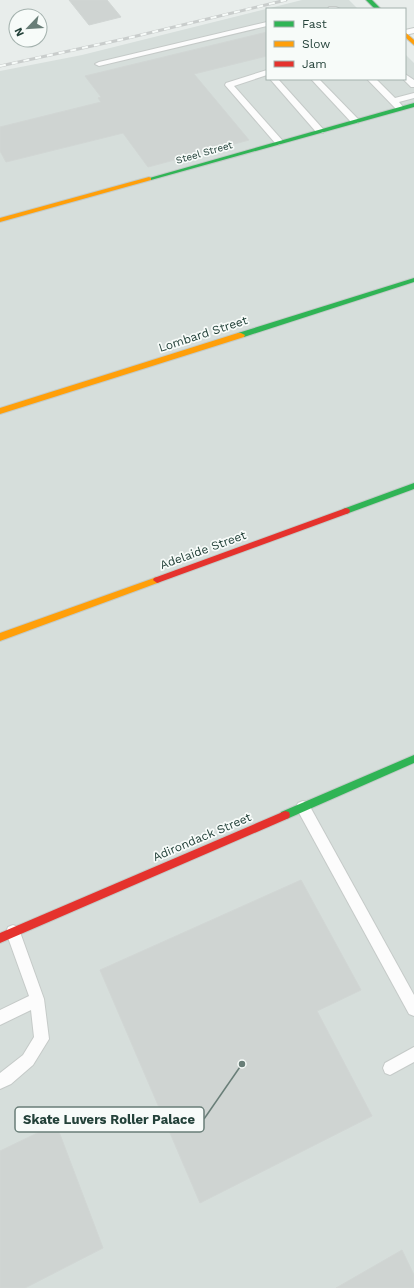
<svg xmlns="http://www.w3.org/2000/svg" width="414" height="1288" font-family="'Work Sans',sans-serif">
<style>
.built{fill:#d6dedb}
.building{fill:#cfd4d2;stroke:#d1d6d4}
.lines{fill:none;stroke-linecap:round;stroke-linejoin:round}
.lane-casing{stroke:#c5cac8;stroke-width:2}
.fast-casing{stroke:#c3cbc8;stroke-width:2}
.slow-casing{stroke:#c3cbc8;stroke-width:2}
.jam-casing{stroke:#c3cbc8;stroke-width:2}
.lane{fill:#fcfcfc;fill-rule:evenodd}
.fast{fill:#30b455;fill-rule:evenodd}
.slow{fill:#ff9f0a;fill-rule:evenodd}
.jam{fill:#e5322d;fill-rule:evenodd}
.rail-casing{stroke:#c9cdcc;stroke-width:3}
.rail{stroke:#f7fbf9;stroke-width:2;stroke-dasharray:6;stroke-linecap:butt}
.labels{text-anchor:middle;stroke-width:3.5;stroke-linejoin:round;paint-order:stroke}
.far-street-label{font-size:10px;fill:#24423a;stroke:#f7fbf9}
.street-label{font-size:12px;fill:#24423a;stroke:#f7fbf9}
.leader{fill:none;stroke:#697e78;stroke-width:1.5}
.callout-dot{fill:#697e78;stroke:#f7fbf9;stroke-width:1.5}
.callout{fill:#f7fbf9;stroke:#697e78;stroke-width:1.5}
.callout-label{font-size:13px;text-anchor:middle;font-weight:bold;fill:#24423a}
</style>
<rect width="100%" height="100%" fill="#e8edeb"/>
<polygon class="built" points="302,0 349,0 358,9 267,9 267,79 405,79 405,54 414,63 414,1288 0,1288 0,71 82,55"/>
<g class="building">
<polygon points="69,0 107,0 121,17 89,25"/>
<polygon points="267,32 267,56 194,74 249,140 148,167 123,133 6,162 0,151 0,127 101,102 98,98 101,97 85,76"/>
<polygon points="301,880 361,990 317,1011 372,1116 200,1203 100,970"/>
<polygon points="56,1124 103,1248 25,1288 0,1288 0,1151"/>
<polygon points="402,1250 414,1275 414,1288 336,1288"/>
</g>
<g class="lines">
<defs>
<g id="lane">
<polygon points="329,7 336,7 340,9 328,9"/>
<polygon points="267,22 267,26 99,66 95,64 99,62"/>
<polygon points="414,28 414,33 405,35 405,30"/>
<polygon points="267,70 267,75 234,86 282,140 283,142 279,145 276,144 225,85 226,83"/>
<polygon points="405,74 414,80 414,87 411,87 403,79 405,79"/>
<polygon points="270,79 278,79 323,129 324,131 323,133 317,133"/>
<polygon points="311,79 319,79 358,119 359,121 358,123 352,123"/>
<polygon points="367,79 376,79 395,98 414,93 414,98 399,102 404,108 400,110 397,110"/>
<polygon points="303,801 308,803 414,995 414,1016 409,1014 298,811 296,807 298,803"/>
<polygon points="13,925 18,927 20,932 44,999 49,1039 33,1065 11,1084 0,1089 0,1073 23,1055 34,1037 31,1010 0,1025 0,1010 29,996 6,932 8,927"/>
<polygon points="414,1047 414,1062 390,1075 385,1073 383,1068 385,1063"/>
</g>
<g id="fast">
<polygon points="366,0 372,0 381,9 375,9"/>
<polygon points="414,103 414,107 151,180 146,179"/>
<polygon points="414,278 414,282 244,337 241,337 237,335 238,333"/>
<polygon points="414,483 414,489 346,514 342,511 343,509"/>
<polygon points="414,755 414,763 289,818 285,819 281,818 280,815 281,812"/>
</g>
<g id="slow">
<polygon points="405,32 414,40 414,45 405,37"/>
<polygon points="149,177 151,178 151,180 0,222 0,218"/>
<polygon points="238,333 241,333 245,335 244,337 0,414 0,408"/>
<polygon points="157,577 161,580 160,582 0,641 0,633"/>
</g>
<g id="jam">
<polygon points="346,508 349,509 350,511 349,513 160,582 157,583 153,580 154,578"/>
<polygon points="285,811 289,812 290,815 289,818 0,943 0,933"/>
</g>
</defs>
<use href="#lane" class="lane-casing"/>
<use href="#fast" class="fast-casing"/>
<use href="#slow" class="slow-casing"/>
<use href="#jam" class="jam-casing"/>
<use href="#lane" class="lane"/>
<use href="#fast" class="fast"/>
<use href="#slow" class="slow"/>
<use href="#jam" class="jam"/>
<defs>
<polyline id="rail" points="0,66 124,39 286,0"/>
</defs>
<use href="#rail" class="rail-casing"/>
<use href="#rail" class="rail"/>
</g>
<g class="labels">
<g class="far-street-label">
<text transform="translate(204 152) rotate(-16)" y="4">Steel Street</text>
</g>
<g class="street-label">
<text transform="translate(203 334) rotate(-18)" y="4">Lombard Street</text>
<text transform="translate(203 550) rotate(-20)" y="4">Adelaide Street</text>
<text transform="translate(202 837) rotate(-23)" y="4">Adirondack Street</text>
</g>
</g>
<path class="leader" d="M242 1064L204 1119"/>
<circle class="callout-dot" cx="242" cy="1064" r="4"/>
<rect class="callout" x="15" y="1107" width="189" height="25" rx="4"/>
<g class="callout-label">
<text x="109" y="1124">Skate Luvers Roller Palace</text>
</g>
<rect x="266" y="8" width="140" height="72" fill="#f7fbf9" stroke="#a3b1ad"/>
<rect x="274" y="21" width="20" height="6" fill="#30b455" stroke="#a3b1ad"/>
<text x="302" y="28" font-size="12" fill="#24423a">Fast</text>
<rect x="274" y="41" width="20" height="6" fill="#ff9f0a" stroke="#a3b1ad"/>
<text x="302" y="48" font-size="12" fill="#24423a">Slow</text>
<rect x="274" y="61" width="20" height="6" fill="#e5322d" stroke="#a3b1ad"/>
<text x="302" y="68" font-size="12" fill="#24423a">Jam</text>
<g transform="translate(28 28) rotate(245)"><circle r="19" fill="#f7fbf9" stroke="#a3b1ad"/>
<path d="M0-3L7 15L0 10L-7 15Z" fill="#697e78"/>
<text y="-6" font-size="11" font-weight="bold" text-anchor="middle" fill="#24423a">N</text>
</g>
</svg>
